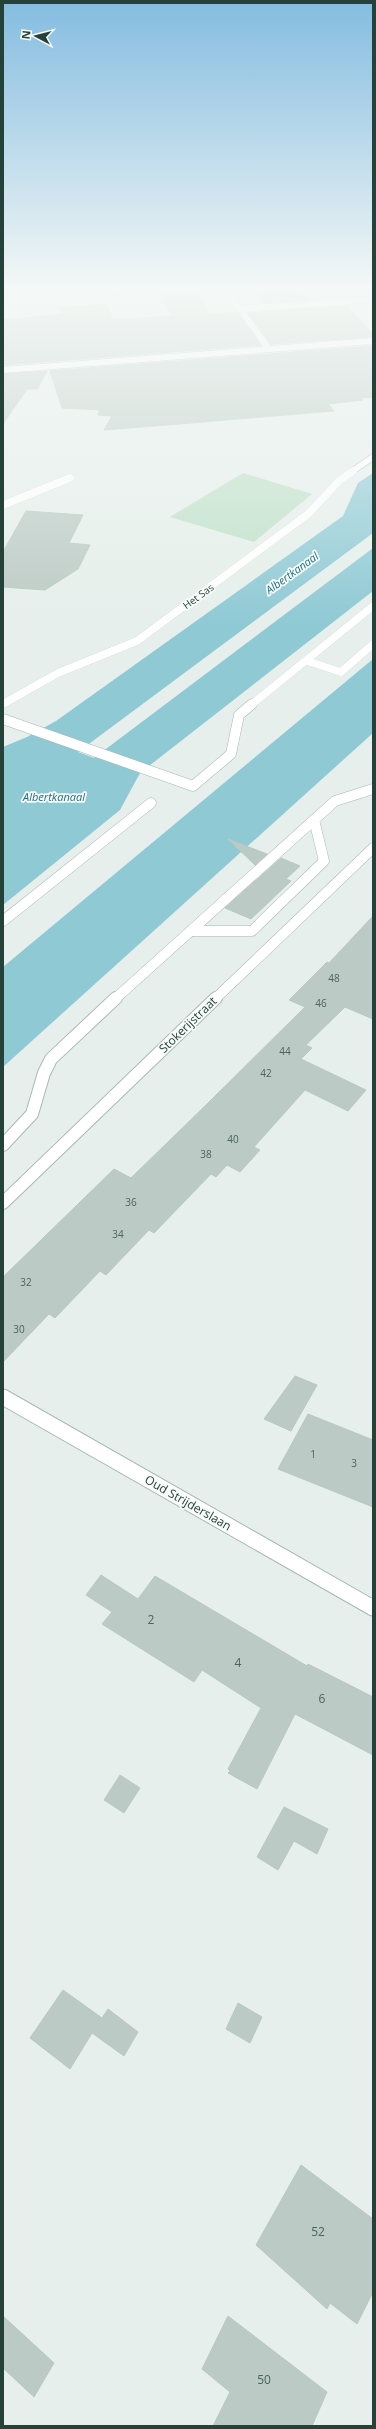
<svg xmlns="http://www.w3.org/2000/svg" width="376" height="2429" font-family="'Open Sans',sans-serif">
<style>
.green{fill:#bfe0c8}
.water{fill:#8ec9d4}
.building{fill:#bbcac4;stroke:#b8c9c2}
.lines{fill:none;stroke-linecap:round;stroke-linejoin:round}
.minor-far4-casing{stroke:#a8b8b2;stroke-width:7}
.minor-far3-casing{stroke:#a8b8b2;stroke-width:8}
.minor-far2-casing{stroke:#a8b8b2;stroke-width:11}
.minor-far1-casing{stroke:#a8b8b2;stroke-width:14}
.minor-casing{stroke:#a8b8b2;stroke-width:17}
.minor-far4{stroke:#fff;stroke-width:6}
.minor-far3{stroke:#fff;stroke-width:8}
.minor-far2{stroke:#fff;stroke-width:10}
.minor-far1{stroke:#fff;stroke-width:12}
.minor{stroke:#fff;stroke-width:15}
.labels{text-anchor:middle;stroke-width:3.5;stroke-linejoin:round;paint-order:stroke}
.far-street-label{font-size:10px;fill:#24423a;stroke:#f7fbf9}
.number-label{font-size:10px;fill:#4a645c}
.far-water-label{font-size:11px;font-style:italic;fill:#1c6f80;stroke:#f7fbf9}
.street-label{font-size:12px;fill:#24423a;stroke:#f7fbf9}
.near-number-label{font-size:12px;fill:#4a645c}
</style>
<rect width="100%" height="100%" fill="#e6efeb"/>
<g class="green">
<polygon points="110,287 196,287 113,296"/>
<polygon points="243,473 312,494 254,542 170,517"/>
</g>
<g class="water">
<polygon points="373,473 373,533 78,752 94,758 373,548 373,591 140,773 120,810 3,905 3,747 27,737 56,721 343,516 358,483"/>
<polygon points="373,659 373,733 3,1067 3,967"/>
</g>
<g class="building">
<polygon points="253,287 297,287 308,300 264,303"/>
<polygon points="194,292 210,314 237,312 261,345 3,365 3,320 64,314 60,308 107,304 113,320 173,316 162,299 167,298 164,294"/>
<polygon points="347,306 373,334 373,337 271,344 248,313"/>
<polygon points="373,346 373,397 361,398 363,400 328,404 334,411 179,424 104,430 112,416 98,415 100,410 62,408 50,371"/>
<polygon points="47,371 37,389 27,389 3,424 3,374"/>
<polygon points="26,511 83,515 69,543 90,545 78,569 45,590 3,587 3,552"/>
<polygon points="228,839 267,854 255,865"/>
<polygon points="281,858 300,866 286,879 291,881 251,919 225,908"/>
<polygon points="373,916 373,1019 345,1007 306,1045 312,1048 301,1059 366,1090 348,1111 305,1090 254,1147 260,1150 240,1172 227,1165 216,1177 211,1174 154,1233 149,1230 106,1275 100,1271 55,1318 49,1314 3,1362 3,1277 114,1169 131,1178 208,1103 305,1007 289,1000 327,962 329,963"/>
<polygon points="295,1376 317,1385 291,1431 264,1419"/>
<polygon points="308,1414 373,1440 373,1507 278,1469"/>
<polygon points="101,1575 138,1599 155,1576 307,1666 308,1664 373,1697 373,1755 295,1714 257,1789 228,1773 230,1771 228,1769 261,1708 202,1670 194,1682 102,1624 112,1612 86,1595"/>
<polygon points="120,1775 140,1788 124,1813 104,1800"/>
<polygon points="284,1807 328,1829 317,1854 294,1841 278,1870 257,1857"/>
<polygon points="63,1990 102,2018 108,2009 138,2032 124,2056 92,2033 70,2069 30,2038"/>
<polygon points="238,2003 262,2017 250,2043 226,2029"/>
<polygon points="301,2165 373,2219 373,2292 357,2324 330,2303 327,2309 256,2245"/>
<polygon points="3,2316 54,2363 34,2397 3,2368"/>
<polygon points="228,2316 327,2392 312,2426 213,2426 230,2392 202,2369"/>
</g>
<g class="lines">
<defs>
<g id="minor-far4">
<polyline points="224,287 269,349"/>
<polyline points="240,309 364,300"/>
<polyline points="3,370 373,341"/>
<polyline points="351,472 373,457"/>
</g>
<g id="minor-far3">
<polyline points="3,505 70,478"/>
<polyline points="307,661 341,672 373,644"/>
<polyline points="3,704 58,673 137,641 308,514 340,480 353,471"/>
<polyline points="251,705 373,606"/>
</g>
<g id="minor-far2">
<polyline points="3,719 193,786 231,754 239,715 252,704"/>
<polyline points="3,921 151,803"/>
<polyline points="192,931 252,931 324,861 314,820"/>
<polyline points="115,999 335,801 373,789"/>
<polyline points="215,999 373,848"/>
</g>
<g id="minor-far1">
<polyline points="3,1145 32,1114 44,1073 51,1059 116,998"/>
<polyline points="3,1203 216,998"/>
</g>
<polyline id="minor" points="3,1397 373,1608"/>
</defs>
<use href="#minor-far4" class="minor-far4-casing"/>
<use href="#minor-far3" class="minor-far3-casing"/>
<use href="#minor-far2" class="minor-far2-casing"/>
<use href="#minor-far1" class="minor-far1-casing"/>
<use href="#minor" class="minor-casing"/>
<use href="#minor-far4" class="minor-far4"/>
<use href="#minor-far3" class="minor-far3"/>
<use href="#minor-far2" class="minor-far2"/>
<use href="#minor-far1" class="minor-far1"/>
<use href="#minor" class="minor"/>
</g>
<linearGradient id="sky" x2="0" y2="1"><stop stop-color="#84bce0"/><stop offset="0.46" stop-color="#f4f8f6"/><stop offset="1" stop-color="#f4f8f6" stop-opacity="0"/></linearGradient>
<rect width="376" height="627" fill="url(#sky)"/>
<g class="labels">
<g class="far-street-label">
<text transform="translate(198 596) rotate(-36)" y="4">Het Sas</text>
</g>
<g class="number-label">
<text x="334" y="982">48</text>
<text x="321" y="1007">46</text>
<text x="285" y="1055">44</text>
<text x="266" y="1077">42</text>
<text x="233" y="1143">40</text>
<text x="206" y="1158">38</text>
<text x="131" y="1206">36</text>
<text x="118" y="1238">34</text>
<text x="26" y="1286">32</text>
<text x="19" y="1333">30</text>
<text x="313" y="1458">1</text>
<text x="354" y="1467">3</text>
</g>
<g class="far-water-label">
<text transform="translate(292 573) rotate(-36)" y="4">Albertkanaal</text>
<text x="54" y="801">Albertkanaal</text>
</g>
<g class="street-label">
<text transform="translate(188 1025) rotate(-44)" y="4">Stokerijstraat</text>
<text transform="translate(188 1503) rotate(30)" y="4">Oud Strijderslaan</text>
</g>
<g class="near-number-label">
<text x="151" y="1624">2</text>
<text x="238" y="1667">4</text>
<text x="322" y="1703">6</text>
<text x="318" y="2236">52</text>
<text x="264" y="2384">50</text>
</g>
</g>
<rect width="376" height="2429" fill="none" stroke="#24423a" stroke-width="8"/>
<g transform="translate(36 36) rotate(277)" stroke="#f7fbf9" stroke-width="3" paint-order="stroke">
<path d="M0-3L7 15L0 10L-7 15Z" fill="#24423a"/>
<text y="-6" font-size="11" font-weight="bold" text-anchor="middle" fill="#24423a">N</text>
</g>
</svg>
